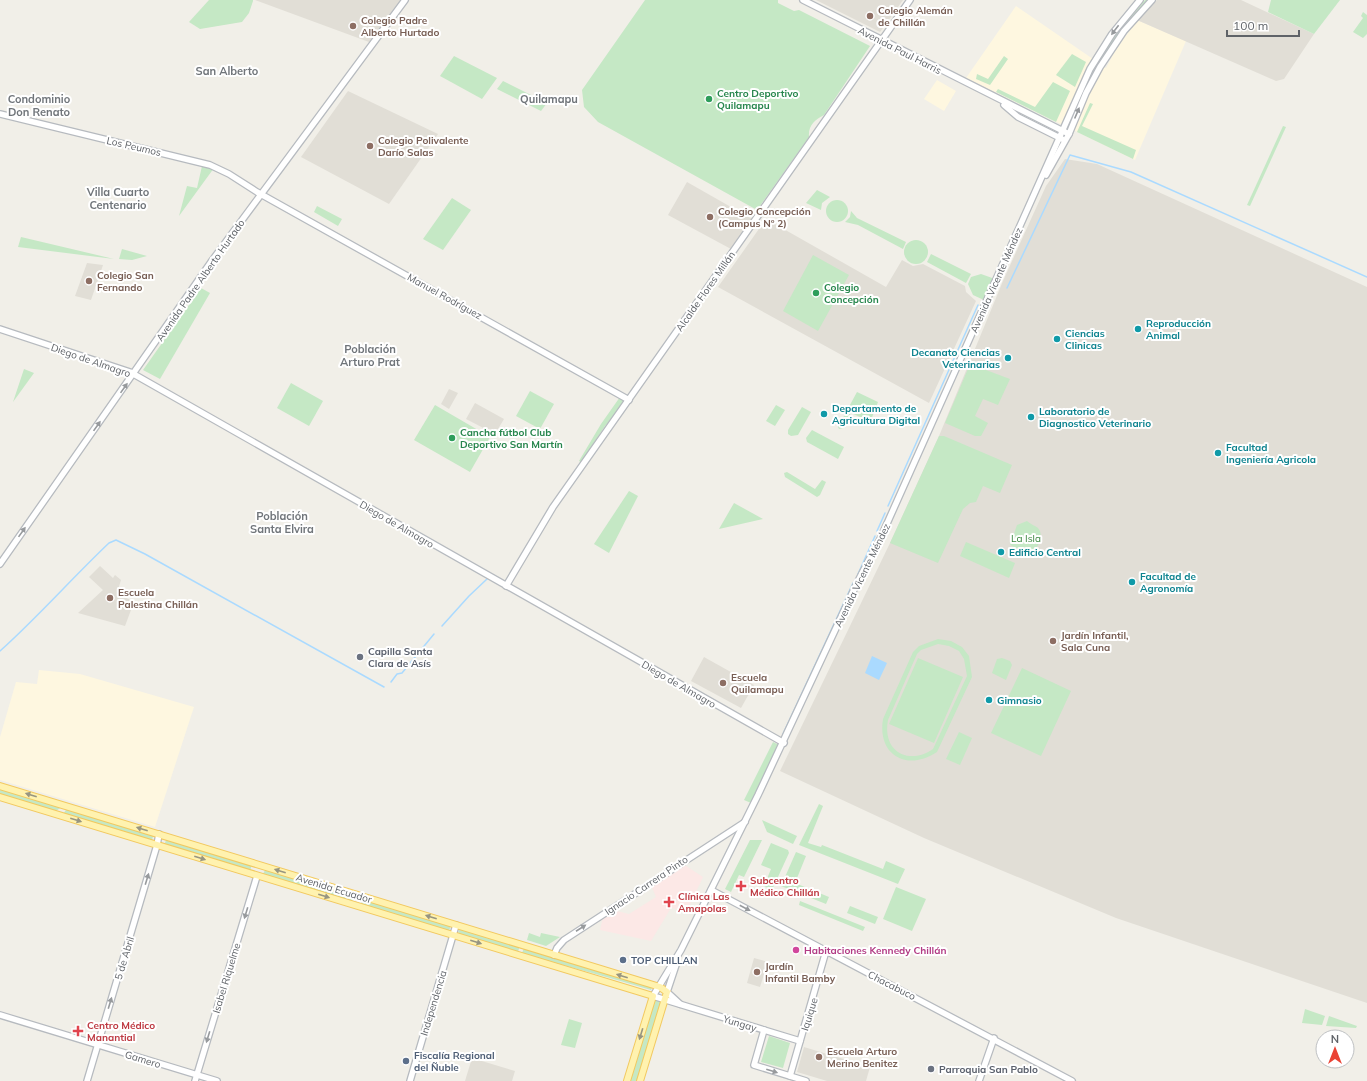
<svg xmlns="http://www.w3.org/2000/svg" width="1367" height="1081" font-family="Mulish,sans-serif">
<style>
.commercial{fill:#fef7e0}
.education{fill:#e1ded6}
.medical{fill:#fce8e6}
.green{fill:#c5e8c5;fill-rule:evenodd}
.water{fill:#aadaff}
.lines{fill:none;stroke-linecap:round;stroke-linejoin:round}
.stream{stroke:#aadaff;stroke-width:1.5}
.secondary-casing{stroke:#b6babf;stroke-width:8}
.primary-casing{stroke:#f2c960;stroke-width:8}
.secondary{stroke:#fff;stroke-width:5.5}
.primary{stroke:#fff2af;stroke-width:6}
.oneway{fill:#979a9d}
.oneway2{fill:#979581}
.education-dot{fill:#8d6e63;stroke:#fff;stroke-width:1.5}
.leisure-dot{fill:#2e9e5b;stroke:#fff;stroke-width:1.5}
.culture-dot{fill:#0f9aa8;stroke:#fff;stroke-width:1.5}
.worship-dot{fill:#6b7280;stroke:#fff;stroke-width:1.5}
.health-dot{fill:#e0444e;stroke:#fff;stroke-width:1.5}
.hotel-dot{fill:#d1479c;stroke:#fff;stroke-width:1.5}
.service-dot{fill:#5c6f8a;stroke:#fff;stroke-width:1.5}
.labels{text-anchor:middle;stroke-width:4;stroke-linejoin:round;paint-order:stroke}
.education-label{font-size:10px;font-weight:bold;fill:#785e54;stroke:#fff;text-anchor:start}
.street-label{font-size:10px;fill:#5f6368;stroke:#fff}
.leisure-label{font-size:10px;font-weight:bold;fill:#27864d;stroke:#fff;text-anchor:start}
.culture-label{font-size:10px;font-weight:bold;fill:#0d838f;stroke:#fff;text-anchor:start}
.park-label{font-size:10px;fill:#348238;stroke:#fff}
.worship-label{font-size:10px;font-weight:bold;fill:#5b616d;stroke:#fff;text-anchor:start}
.health-label{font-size:10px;font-weight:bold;fill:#be3a42;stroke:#fff;text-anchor:start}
.hotel-label{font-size:10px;font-weight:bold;fill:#b23c85;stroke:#fff;text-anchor:start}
.service-label{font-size:10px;font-weight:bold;fill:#4e5e75;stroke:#fff;text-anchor:start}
.neighbourhood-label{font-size:11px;font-weight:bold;fill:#70757a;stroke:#fff}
</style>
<rect width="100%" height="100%" fill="#f1efe8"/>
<g class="commercial">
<polygon points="1016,6 1106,68 1114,53 1137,20 1186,41 1135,160 966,78"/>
<polygon points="937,80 956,91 944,111 924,99"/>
<polygon points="39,670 80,674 194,707 155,827 0,780 0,737 16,682 37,684"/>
</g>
<g class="education">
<polygon points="255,0 402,0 369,42"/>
<polygon points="816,0 903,0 880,32"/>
<polygon points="1157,0 1241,0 1314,34 1284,79 1276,81 1137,20"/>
<polygon points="348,91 438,134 389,204 301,157"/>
<polygon points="1065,159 1097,164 1367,287 1367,1003 1116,918 924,838 780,771 890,543 939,436 1003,281 1046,186"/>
<polygon points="687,182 752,219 731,249 668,215"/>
<polygon points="766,219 886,287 902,260 913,266 923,264 965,286 966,292 976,301 929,403 718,287"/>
<polygon points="87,263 103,265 91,300 75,296"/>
<polygon points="449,389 458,393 449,409 441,404"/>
<polygon points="475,403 504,419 495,434 466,419"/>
<polygon points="100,566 113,578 115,575 121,580 117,593 134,602 125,626 78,613 103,590 89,577"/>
<polygon points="704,657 754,685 741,708 691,681"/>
<polygon points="754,958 768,962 760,987 747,983"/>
<polygon points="804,1047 870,1067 866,1081 827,1081 797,1072"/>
<polygon points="472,1058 515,1071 512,1081 465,1081"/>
</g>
<polygon class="medical" points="683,864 703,877 687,911 671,908 651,941 600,930 603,917 613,910 629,914 656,897 651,885"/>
<g class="green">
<polygon points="209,0 253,0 253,1 249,13 242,22 200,29 189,22"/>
<path d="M645,0H778V3L794,11L799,10L870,46L824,115C815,120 808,125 809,137L757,210L598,122L584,107L582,90Z"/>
<path d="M1145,0H1148C1110,38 1091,77 1069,125L1067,124L1096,65L1112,39Z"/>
<polygon points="1271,0 1340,0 1314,34 1268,12"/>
<polygon points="1363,12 1367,15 1367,34 1363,38 1353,32 1363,18 1361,16"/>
<polygon points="1072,54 1086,62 1075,87 1056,75"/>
<polygon points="454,56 497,78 482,99 440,76"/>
<polygon points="1004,56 1008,59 990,85 976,79 977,74 988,79"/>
<polygon points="503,81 547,103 541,111 497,89"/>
<polygon points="1053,82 1070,91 1056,122 996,92 998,89 1035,107"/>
<polygon points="1090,103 1093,104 1082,126 1136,150 1133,159 1077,132"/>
<polygon points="1283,126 1286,127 1250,206 1247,205"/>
<polygon points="202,166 214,168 179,216 187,186 197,188"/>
<polygon points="817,190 830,197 822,203 821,210 806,203"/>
<polygon points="452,198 471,210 443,250 423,239"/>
<circle cx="837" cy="211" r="11"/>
<polygon points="317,206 342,219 338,226 314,212"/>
<polygon points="851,211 857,218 906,242 903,249 858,225 845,222 850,217"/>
<polygon points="21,237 114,259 18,247"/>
<circle cx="916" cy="252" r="12"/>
<polygon points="122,249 147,256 132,260 119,259"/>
<polygon points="931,254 971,274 966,283 927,262"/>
<polygon points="813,255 849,275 818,331 783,311"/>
<polygon points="981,274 995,279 986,301 973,295 968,284 971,277"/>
<polygon points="201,288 210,293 160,379 143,370"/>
<polygon points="970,364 1010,379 998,405 983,399 975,416 988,423 981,436 975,436 945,423"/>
<polygon points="24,369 34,373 13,402"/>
<polygon points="291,383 323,401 309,426 277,408"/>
<polygon points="530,391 554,404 540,429 516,416"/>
<polygon points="857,392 878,402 871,420 869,421 851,413 843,428 839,429 838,427"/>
<polygon points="620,397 626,401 605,426 581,462 579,461 601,424"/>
<polygon points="435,405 490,437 470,472 414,440"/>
<polygon points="776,405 785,410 775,426 766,421"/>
<polygon points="802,407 811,412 798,435 791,436 788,434 788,430"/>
<polygon points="812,430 844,447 838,459 807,442 806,438"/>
<polygon points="939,436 944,436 1012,465 1000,493 983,486 976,502 970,503 963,509 938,563 890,543"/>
<polygon points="787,472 815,489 822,480 826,482 820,495 817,497 785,477 784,473"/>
<polygon points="629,491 638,496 609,553 594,544"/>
<polygon points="734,503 763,519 719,529"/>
<path d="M1027,521C1030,524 1036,526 1038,528C1045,536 1037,547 1033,553H1026L1010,545L1017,525Z"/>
<polygon points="966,542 1015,563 1009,578 960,556"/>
<path d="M938,639L951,641L962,647L969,656L972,677L937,752C907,772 877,755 883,719L913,652L919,646ZM938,644L949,646L959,651L964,659L967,676L933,749C908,766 882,751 888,720L917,654L921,650Z"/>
<polygon points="918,658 963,677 934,743 889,724"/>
<polygon points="1002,658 1010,661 1012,665 1006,680 992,673 997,659"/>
<polygon points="1022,668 1071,691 1041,756 991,733"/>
<polygon points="959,732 972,738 960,765 946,759"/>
<polygon points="773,742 779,745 751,803 744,800"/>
<polygon points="0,788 63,806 56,811 0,794"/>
<polygon points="819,804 823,806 808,843 821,847 822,845 883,869 886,861 905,869 898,884 799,845"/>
<polygon points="66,810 73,810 154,833 152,840 63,814"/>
<polygon points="762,820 797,836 793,844 767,832"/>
<polygon points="167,837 252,863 250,872 164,846"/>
<polygon points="750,840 762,840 744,877 739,875 731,892 725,889"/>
<polygon points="771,843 788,850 789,853 772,890 764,886 771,869 761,865"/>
<polygon points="796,852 806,856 795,883 829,897 826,904 781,886"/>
<polygon points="266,868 353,895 352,901 263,874"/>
<polygon points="896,887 926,899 912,931 883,919"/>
<polygon points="363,898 451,925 449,931 361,905"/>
<polygon points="800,901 865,927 863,931 799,905"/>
<polygon points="850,906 878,917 875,924 847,913"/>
<polygon points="460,927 520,945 518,952 458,934"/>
<polygon points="529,933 540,937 541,933 560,937 546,946 527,940"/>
<path d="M524,948L652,987L651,990C608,977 565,966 522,953Z"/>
<polygon points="655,1000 662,1002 638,1081 630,1081"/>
<polygon points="1305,1009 1325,1016 1322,1025 1302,1023"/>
<polygon points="1329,1016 1357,1026 1356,1028 1326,1026"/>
<polygon points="569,1019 582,1023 575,1048 561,1045"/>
<polygon points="769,1036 790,1043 783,1068 761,1062"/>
</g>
<polygon class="water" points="872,656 887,663 879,680 865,673"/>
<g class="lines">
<g class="stream">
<polyline points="1007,288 1070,155 1131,172 1367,277"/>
<polyline points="888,506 978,305"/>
<polyline points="877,531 885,513"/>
<polyline points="858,574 875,536"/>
<polyline points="442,626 469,596 487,579"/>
<path d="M0,651C38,617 72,578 109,543L116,540L145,554L384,687"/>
<polyline points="391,682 397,674 402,673 434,634"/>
<polyline points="783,734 853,583"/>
</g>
<defs>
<g id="secondary">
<polyline points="803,0 1069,134"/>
<polyline points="1004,105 1018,117 1062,139"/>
<polyline points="0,114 210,165 229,174 257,192 629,400"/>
<polyline points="1046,175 1069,134 1086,93 1100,67 1124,31 1152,0"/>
<polyline points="0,329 130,372 784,743"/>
<polyline points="0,564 211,262 405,0"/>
<polyline points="506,586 553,507 910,0"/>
<polyline points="711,890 1072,1081"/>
<polyline points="554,955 557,948 564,940 745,822"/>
<polyline points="677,962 667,992 680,1004"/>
<polyline points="0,1015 217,1081"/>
<polyline points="764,1030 754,1065 806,1081"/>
<polyline points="800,1041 653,996 681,950 758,795 858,581 881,537 1090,69 1112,34 1140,0"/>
<polyline points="790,1076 826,951"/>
<polyline points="87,1081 157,845 159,834"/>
<polyline points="195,1081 257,876"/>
<polyline points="410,1081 456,925"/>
<polyline points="979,1081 994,1038"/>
</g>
<g id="primary">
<polyline points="0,786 660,987 667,992 640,1081"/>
<polyline points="0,797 653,996 627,1081"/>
</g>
</defs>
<use href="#secondary" class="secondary-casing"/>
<use href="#primary" class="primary-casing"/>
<use href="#secondary" class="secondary"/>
<use href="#primary" class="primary"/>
</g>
<defs><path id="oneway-solid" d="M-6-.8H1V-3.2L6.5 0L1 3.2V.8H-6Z"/></defs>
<g class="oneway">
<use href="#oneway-solid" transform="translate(1115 30) rotate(127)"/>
<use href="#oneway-solid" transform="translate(1077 113) rotate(-67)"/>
<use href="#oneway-solid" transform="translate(124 388) rotate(-55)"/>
<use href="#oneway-solid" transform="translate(97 426) rotate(-55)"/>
<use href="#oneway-solid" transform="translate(22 532) rotate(-55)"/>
<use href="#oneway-solid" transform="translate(147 879) rotate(-73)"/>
<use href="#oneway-solid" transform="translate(745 908) rotate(28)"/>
<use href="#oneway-solid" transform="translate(246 913) rotate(107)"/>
<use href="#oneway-solid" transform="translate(581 928) rotate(-33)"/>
<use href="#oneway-solid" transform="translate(110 1003) rotate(-73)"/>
<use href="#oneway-solid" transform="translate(208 1037) rotate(107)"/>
<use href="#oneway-solid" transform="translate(772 1071) rotate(17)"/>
</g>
<g class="oneway2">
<use href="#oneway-solid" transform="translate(31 795) rotate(-163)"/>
<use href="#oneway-solid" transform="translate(76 820) rotate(17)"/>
<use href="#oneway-solid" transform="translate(142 829) rotate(-163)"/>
<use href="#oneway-solid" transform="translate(200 858) rotate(17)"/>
<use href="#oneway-solid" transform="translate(280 871) rotate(-163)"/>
<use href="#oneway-solid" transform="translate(324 896) rotate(17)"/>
<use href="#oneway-solid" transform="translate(431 917) rotate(-163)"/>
<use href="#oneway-solid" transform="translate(476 942) rotate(17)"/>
<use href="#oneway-solid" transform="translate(622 976) rotate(-163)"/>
<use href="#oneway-solid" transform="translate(641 1034) rotate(107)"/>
</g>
<g class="education-dot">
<circle cx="870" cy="16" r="4"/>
<circle cx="353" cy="26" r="4"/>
<circle cx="370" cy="146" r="4"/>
<circle cx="710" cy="217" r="4"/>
<circle cx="89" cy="281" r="4"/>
<circle cx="110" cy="598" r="4"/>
<circle cx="1053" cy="641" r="4"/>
<circle cx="723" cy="683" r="4"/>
<circle cx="757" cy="972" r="4"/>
<circle cx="819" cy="1057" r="4"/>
</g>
<g class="leisure-dot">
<circle cx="709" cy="99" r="4"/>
<circle cx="816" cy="293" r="4"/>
<circle cx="452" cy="438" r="4"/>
</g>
<g class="culture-dot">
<circle cx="1138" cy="329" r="4"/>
<circle cx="1057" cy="339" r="4"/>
<circle cx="1008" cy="358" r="4"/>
<circle cx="824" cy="414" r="4"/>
<circle cx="1031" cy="417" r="4"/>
<circle cx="1218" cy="453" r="4"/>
<circle cx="1001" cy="552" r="4"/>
<circle cx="1132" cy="582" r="4"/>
<circle cx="989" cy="700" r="4"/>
</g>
<g class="worship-dot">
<circle cx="360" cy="657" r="4"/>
<circle cx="931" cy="1069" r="4"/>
</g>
<g class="health-dot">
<path d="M739 880h4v4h4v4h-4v4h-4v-4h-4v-4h4z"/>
<path d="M667 896h4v4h4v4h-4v4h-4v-4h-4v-4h4z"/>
<path d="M76 1025h4v4h4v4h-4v4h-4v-4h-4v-4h4z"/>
</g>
<circle class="hotel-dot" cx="796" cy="950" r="4"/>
<g class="service-dot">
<circle cx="623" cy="960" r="4"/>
<circle cx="406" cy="1061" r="4"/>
</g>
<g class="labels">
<g class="education-label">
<text x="878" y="14">Colegio Alemán<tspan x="878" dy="12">de Chillán</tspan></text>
<text x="361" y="24">Colegio Padre<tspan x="361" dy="12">Alberto Hurtado</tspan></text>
<text x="378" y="144">Colegio Polivalente<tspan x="378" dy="12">Darío Salas</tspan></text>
<text x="718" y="215">Colegio Concepción<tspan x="718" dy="12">(Campus N° 2)</tspan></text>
<text x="97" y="279">Colegio San<tspan x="97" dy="12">Fernando</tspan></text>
<text x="118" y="596">Escuela<tspan x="118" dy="12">Palestina Chillán</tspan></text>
<text x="1061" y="639">Jardín Infantil,<tspan x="1061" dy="12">Sala Cuna</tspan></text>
<text x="731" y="681">Escuela<tspan x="731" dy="12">Quilamapu</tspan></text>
<text x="765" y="970">Jardín<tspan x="765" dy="12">Infantil Bamby</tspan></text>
<text x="827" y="1055">Escuela Arturo<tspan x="827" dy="12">Merino Benitez</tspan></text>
</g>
<g class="street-label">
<text transform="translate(900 50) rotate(27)" y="4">Avenida Paul Harris</text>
<text transform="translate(134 146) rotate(13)" y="4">Los Peumos</text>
<text transform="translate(200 280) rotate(-55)" y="4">Avenida Padre Alberto Hurtado</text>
<text transform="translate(996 280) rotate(-66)" y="4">Avenida Vicente Méndez</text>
<text transform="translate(705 291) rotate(-55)" y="4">Alcalde Flores Millán</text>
<text transform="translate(445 296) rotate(29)" y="4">Manuel Rodríguez</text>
<text transform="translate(91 360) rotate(19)" y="4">Diego de Almagro</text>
<text transform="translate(397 524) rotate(30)" y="4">Diego de Almagro</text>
<text transform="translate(862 575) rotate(-64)" y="4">Avenida Vicente Méndez</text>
<text transform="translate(679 684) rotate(30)" y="4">Diego de Almagro</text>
<text transform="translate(646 885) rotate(-34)" y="4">Ignacio Carrera Pinto</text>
<text transform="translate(334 888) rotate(17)" y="4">Avenida Ecuador</text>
<text transform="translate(124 958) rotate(-73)" y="4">5 de Abril</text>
<text transform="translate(226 978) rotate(-73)" y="4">Isabel Riquelme</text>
<text transform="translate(892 985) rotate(27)" y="4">Chacabuco</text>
<text transform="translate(433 1003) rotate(-73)" y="4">Independencia</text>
<text transform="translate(809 1014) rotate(-73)" y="4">Iquique</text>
<text transform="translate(740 1023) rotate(17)" y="4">Yungay</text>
<text transform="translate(143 1059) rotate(17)" y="4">Gamero</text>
</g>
<g class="leisure-label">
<text x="717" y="97">Centro Deportivo<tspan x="717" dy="12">Quilamapu</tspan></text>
<text x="824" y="291">Colegio<tspan x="824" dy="12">Concepción</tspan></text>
<text x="460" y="436">Cancha fútbol Club<tspan x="460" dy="12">Deportivo San Martín</tspan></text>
</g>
<g class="culture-label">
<text x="1146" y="327">Reproducción<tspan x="1146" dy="12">Animal</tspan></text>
<text x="1065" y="337">Ciencias<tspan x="1065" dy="12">Clinicas</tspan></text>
<text x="1000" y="356" text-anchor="end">Decanato Ciencias<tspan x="1000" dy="12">Veterinarias</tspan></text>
<text x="832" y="412">Departamento de<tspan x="832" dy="12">Agricultura Digital</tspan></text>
<text x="1039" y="415">Laboratorio de<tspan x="1039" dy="12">Diagnostico Veterinario</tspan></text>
<text x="1226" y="451">Facultad<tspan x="1226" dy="12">Ingeniería Agricola</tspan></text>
<text x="1009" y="556">Edificio Central</text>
<text x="1140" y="580">Facultad de<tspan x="1140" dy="12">Agronomía</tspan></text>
<text x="997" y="704">Gimnasio</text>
</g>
<g class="park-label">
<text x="1026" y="542">La Isla</text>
</g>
<g class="worship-label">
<text x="368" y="655">Capilla Santa<tspan x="368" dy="12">Clara de Asís</tspan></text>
<text x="939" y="1073">Parroquia San Pablo</text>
</g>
<g class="health-label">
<text x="750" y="884">Subcentro<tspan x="750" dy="12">Médico Chillán</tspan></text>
<text x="678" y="900">Clínica Las<tspan x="678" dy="12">Amapolas</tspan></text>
<text x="87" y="1029">Centro Médico<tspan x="87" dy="12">Manantial</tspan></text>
</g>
<g class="hotel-label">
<text x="804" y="954">Habitaciones Kennedy Chillán</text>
</g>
<g class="service-label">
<text x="631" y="964">TOP CHILLAN</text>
<text x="414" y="1059">Fiscalía Regional<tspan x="414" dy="12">del Ñuble</tspan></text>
</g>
<g class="neighbourhood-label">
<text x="227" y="75">San Alberto</text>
<text x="39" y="103">Condominio<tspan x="39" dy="13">Don Renato</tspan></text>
<text x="549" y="103">Quilamapu</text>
<text x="118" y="196">Villa Cuarto<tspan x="118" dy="13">Centenario</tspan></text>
<text x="370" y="353">Población<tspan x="370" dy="13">Arturo Prat</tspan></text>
<text x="282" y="520">Población<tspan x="282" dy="13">Santa Elvira</tspan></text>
</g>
</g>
<g transform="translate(1335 1049)"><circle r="19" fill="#ffffff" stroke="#bfc1c3"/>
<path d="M0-3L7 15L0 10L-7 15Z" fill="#ea4335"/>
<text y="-6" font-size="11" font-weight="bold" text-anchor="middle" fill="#5f6368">N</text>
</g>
<path d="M1227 30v6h72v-6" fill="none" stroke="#5f6368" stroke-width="2"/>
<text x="1233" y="30" font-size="12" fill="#5f6368" stroke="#ffffff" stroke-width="3" paint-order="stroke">100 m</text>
</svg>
